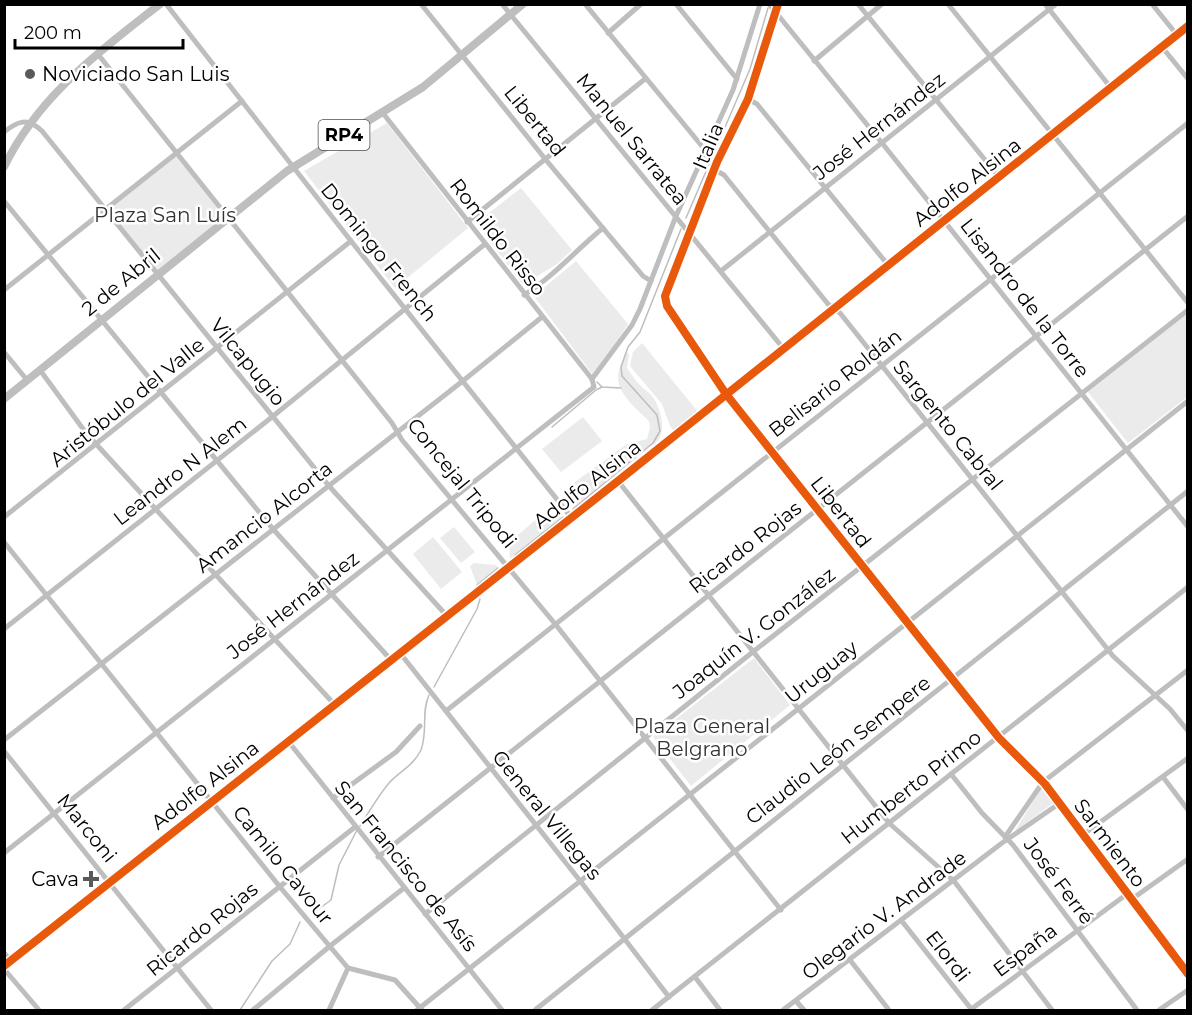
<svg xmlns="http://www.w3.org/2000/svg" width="1192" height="1015" font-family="Montserrat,sans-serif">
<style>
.green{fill:#ebebeb}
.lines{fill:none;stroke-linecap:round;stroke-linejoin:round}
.stream{stroke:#bebebe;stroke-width:1.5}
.minor{stroke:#bebebe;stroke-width:5}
.tertiary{stroke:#bebebe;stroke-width:6}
.primary{stroke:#bebebe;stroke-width:8}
.cycleway-casing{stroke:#fff;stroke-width:11}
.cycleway{stroke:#e8590c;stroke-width:8}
.poi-dot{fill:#595959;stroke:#fff;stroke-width:2}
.labels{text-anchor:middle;stroke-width:5;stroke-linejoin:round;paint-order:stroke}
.shield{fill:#fff;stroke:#4c4c4c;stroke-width:1.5}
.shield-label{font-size:18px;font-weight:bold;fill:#000}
.poi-label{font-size:20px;fill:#000;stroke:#fff;text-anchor:start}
.street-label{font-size:20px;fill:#000;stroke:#fff}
.park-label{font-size:20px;fill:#323232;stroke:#fff}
</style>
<rect width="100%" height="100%" fill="#fff"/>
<g class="green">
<polygon points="387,123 468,228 395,288 304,171"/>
<polygon points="176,153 228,219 158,274 105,209"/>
<polygon points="521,188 572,250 557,264 523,285 476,223"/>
<polygon points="576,261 628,324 601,366 595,370 593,375 534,296"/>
<polygon points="1187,314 1187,397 1128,443 1088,392"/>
<polygon points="642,343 698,412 674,431 670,426 662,404 630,366 633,352"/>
<path d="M626,352L629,354L627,368C632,375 636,382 642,387C646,391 650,393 653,397C662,411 670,441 648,447L573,509L575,482L627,444L647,439L650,427L649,421C636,408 613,391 619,370C621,364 624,358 626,352Z"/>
<polygon points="583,417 602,441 561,472 542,449"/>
<polygon points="541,515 563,517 510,559 509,543"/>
<polygon points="454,527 475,552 461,563 440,538"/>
<polygon points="433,537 462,572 441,589 413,554"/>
<polygon points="474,563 496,565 498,568 477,585 470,566"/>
<polygon points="754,658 790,705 691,786 653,737"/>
<polygon points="1045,787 1056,801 1015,831 1041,788"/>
</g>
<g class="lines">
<g class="stream">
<polyline points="686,218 750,69 768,8"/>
<polyline points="597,382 602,387 621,388"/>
<polyline points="552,427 596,390 602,387"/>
<polyline points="573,509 653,443 660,431 657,415 622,376 621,367 628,347 640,332 681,229"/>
<polyline points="515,555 563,517"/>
<polyline points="478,586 477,585 498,568"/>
<polyline points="434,687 477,609 480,599"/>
<path d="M360,826C369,812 378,796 389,783C399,772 414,765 421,750C428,732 421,712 429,695"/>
<polyline points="312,914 331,900 339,865 357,830"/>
<polyline points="240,1010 272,961 290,944 300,922"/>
</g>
<g class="minor">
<polyline points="166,4 351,241 571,517"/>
<polyline points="421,4 546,160 643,276 651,281"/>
<polyline points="502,4 783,348"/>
<polyline points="585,4 706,151"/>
<polyline points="676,4 737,79"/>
<polyline points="769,4 882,143 1188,527"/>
<polyline points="778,4 748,99 717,162 665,296 667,306 726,394 999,738 1045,784 1188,974"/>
<polyline points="858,4 999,177"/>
<polyline points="948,4 1188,303"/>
<polyline points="1045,4 1111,88"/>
<polyline points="1152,4 1177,35"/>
<polyline points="608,33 641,4"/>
<polyline points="1162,47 1188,79"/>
<polyline points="97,53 392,423 402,440 556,625 781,910"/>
<polyline points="814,61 882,4"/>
<polyline points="748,99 757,104 888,265"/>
<path d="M4,132C18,121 27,117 42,131L329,486L447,616"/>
<polyline points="715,170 724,175 828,304 840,313 1113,656 1170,709 1188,731"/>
<polyline points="4,201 273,529 391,660"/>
<polyline points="467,222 645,79"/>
<polyline points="721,271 1056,4"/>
<polyline points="4,290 242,101"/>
<path d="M524,295C553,277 576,250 603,228"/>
<polyline points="4,352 27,380"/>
<polyline points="40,370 86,433 334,704"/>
<polyline points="592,379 632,325 640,309 676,216 733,90 760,4"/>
<polyline points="618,481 889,823 954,881 1052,1010"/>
<polyline points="4,517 351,241"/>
<polyline points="4,542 280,887 348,968 395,980 422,1010"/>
<polyline points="4,629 272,417 485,244"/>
<polyline points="400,653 581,882 669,997"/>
<polyline points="446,711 1188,123"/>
<polyline points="4,740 464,380 542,317"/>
<polyline points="288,741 502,1010"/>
<polyline points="4,751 211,1010"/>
<polyline points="951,774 982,813 1013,845 1137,1010"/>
<polyline points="1163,777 1188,810"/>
<polyline points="333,798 396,752 420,726"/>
<polyline points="1084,834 1188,758"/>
<polyline points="1005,837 1043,782 1188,670"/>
<polyline points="4,853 594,387 592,379 382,112"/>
<polyline points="378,857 1188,216"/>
<polyline points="1132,899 1188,859"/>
<polyline points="425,914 754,651 1188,310"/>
<polyline points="901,920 972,1010"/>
<polyline points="4,953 11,961"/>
<polyline points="850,960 889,1010"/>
<polyline points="4,969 39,1010"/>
<polyline points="695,977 720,1010"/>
<polyline points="796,1001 804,1010"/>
<polyline points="124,1010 355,827"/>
<polyline points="253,1010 330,946 404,888"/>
<polyline points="329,1010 348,968"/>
<polyline points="417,1010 1188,401"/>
<polyline points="535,1010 1188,491"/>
<polyline points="652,1010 1188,587"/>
<polyline points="783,1010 1002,843 1060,803"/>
<polyline points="970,1010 1127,894"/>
<polyline points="1159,1010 1188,990"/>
</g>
<polyline class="tertiary" points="4,966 618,481 1188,26"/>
<g class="primary">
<path d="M4,167C39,95 99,52 160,4"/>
<polyline points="4,399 287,171 423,87 523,4"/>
</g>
<defs>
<g id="cycleway">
<polyline points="778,4 748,99 717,162 665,296 667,306 726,394 999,738 1045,784 1188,974"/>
<polyline points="4,966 618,481 1188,26"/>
</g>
</defs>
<use href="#cycleway" class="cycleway-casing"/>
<use href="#cycleway" class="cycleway"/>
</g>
<g class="poi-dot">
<circle cx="30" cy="74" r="6"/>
<path d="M88 870h6v6h6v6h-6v6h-6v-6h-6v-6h6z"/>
</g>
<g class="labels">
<rect class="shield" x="318.5" y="120" width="51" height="30" rx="4.5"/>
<g class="shield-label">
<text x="344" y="141">RP4</text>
</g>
<g class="poi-label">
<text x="42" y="81">Noviciado San Luis</text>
<text x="79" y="886" text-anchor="end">Cava</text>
</g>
<g class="street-label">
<text transform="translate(535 121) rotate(51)" y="7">Libertad</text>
<text transform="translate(879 126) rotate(-38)" y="7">José Hernández</text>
<text transform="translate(632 139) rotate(51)" y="7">Manuel Sarratea</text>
<text transform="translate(708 146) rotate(-67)" y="7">Italia</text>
<text transform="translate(967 182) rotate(-38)" y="7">Adolfo Alsina</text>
<text transform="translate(498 237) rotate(52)" y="7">Romildo Risso</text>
<text transform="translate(379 252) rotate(51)" y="7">Domingo French</text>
<text transform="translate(121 282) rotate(-39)" y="7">2 de Abril</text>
<text transform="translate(1025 298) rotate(52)" y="7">Lisandro de la Torre</text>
<text transform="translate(248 362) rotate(51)" y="7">Vilcapugio</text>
<text transform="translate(835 383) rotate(-38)" y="7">Belisario Roldán</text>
<text transform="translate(127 402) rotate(-39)" y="7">Aristóbulo del Valle</text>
<text transform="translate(948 425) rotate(51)" y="7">Sargento Cabral</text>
<text transform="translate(180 471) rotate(-38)" y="7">Leandro N Alem</text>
<text transform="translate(462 483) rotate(51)" y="7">Concejal Tripodi</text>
<text transform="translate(587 484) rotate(-38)" y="7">Adolfo Alsina</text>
<text transform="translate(841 512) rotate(52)" y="7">Libertad</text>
<text transform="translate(264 517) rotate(-38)" y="7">Amancio Alcorta</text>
<text transform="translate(745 547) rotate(-38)" y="7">Ricardo Rojas</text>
<text transform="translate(293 605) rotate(-38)" y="7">José Hernández</text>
<text transform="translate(754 633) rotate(-38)" y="7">Joaquín V. González</text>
<text transform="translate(821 672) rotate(-39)" y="7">Uruguay</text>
<text transform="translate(838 750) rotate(-38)" y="7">Claudio León Sempere</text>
<text transform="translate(205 785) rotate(-38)" y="7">Adolfo Alsina</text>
<text transform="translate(911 787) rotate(-38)" y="7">Humberto Primo</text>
<text transform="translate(547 815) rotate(51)" y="7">General Villegas</text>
<text transform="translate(87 828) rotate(51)" y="7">Marconi</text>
<text transform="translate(1110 843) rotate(53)" y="7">Sarmiento</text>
<text transform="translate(283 865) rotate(51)" y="7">Camilo Cavour</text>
<text transform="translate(406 866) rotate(51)" y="7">San Francisco de Asís</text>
<text transform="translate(1059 881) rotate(53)" y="7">José Ferré</text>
<text transform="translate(884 915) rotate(-37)" y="7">Olegario V. Andrade</text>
<text transform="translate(202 929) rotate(-39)" y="7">Ricardo Rojas</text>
<text transform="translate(1025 950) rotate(-37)" y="7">España</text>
<text transform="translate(948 956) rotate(52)" y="7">Elordi</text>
</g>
<g class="park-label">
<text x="165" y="222">Plaza San Luís</text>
<text x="702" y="733">Plaza General<tspan x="702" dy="23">Belgrano</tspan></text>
</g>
</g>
<rect width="1192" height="1015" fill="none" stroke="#000000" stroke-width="12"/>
<path d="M15 39v9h168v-9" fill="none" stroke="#000000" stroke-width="3"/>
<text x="24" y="39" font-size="18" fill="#000000" stroke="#ffffff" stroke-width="4.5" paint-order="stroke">200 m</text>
</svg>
